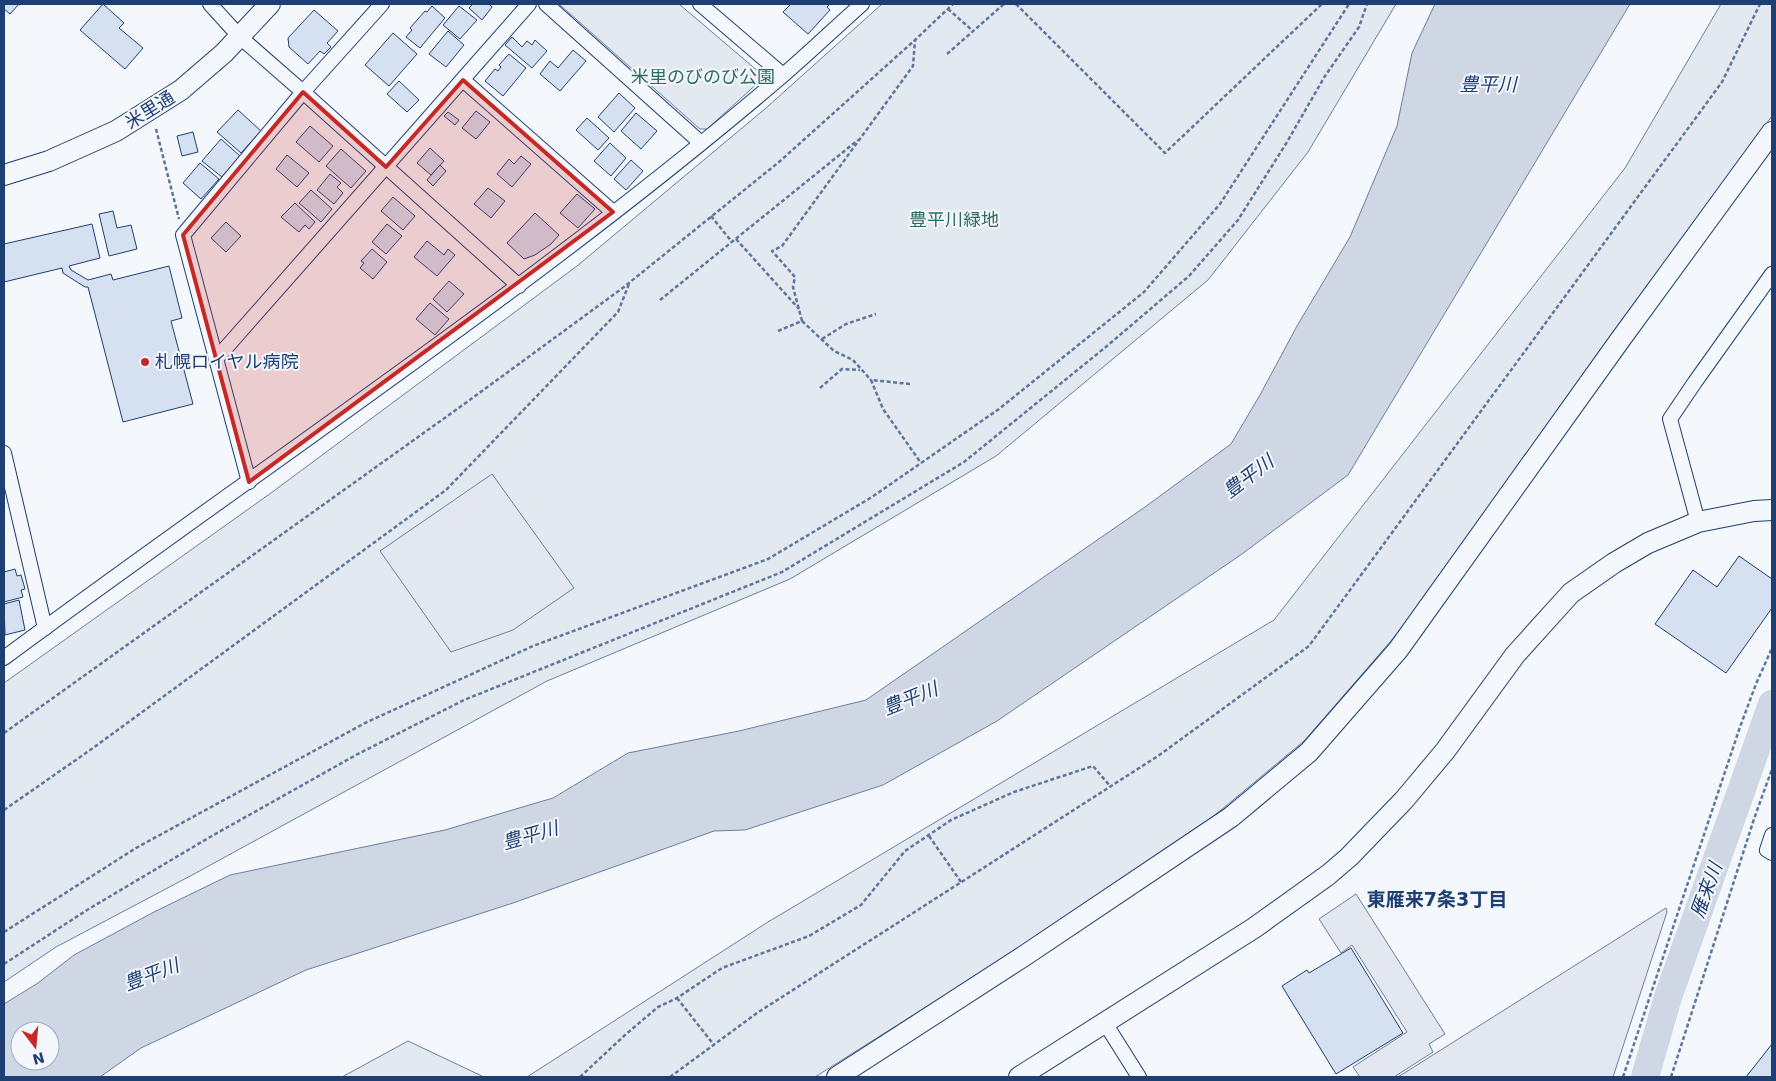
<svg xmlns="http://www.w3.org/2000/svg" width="1776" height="1081" font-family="'DejaVu Sans','Noto Sans JP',sans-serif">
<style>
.green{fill:#e3e9f0;stroke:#687fa3}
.parking{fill:#e3e8f0;stroke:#687fa3}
.water{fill:#cfd7e4;stroke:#687fa3;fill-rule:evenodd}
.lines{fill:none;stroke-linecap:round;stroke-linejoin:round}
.river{stroke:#cfd7e4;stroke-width:28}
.building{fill:#d5e0f0;stroke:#1d3f73}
.street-casing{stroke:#1d3f73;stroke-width:16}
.secondary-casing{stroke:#1d3f73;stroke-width:22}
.path{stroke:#5e769c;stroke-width:2.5;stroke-dasharray:4 2.5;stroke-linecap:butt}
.street{stroke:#f4f7fb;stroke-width:14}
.secondary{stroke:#f4f7fb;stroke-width:20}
.marked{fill:#c62828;fill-opacity:0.2;stroke:#c62828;stroke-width:4;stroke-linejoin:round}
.poi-dot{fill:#c62828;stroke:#f4f7fb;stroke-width:2}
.labels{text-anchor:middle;stroke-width:4;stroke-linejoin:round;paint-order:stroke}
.park-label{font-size:18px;fill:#2c6c60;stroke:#f4f7fb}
.street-label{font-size:18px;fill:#1d3f73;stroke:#f4f7fb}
.poi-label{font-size:18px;fill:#1d3f73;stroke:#f4f7fb;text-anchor:start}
.water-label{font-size:19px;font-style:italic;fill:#1d3f73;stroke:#f4f7fb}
.neighbourhood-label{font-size:19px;font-weight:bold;fill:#1d3f73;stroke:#f4f7fb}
</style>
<rect width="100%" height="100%" fill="#f4f7fb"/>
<g class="green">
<polygon points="559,4 679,4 759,72 762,75 760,81 707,129 700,129"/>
<polygon points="882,4 1396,4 1308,152 1208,280 996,456 790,579 547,681 194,874 56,947 4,982 4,683 271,493 577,266 766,108"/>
<polygon points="1721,4 1772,4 1772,116 1694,222 1410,619 1304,741 1185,840 1029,942 815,1077 527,1077 768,922 1274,620 1625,168"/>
<polygon points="408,1041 484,1077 342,1077"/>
</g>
<g class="parking">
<polygon points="492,474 574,588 513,630 451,652 380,551"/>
<polygon points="1356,894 1445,1034 1429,1044 1433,1052 1394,1077 1360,1077 1353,1067 1407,1032 1352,945 1341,953 1319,919"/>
<polygon points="1666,908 1667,912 1613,1077 1398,1077"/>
</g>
<path class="water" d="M1435,4H1630L1348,475L1242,554L997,721L883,785L745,830L714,831L513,903L306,970L141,1048L100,1077H4V1004L38,983L74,955L154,912L230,875L445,830L553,798L628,753L739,731L866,700L1145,507L1231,444L1260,395L1297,326L1350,237L1397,126L1412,53ZM20,1031H50V1061H20Z"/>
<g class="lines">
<polyline class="river" points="1645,1077 1668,997 1772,704"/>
</g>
<g class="building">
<polygon points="4,4 19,4 10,14 4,9"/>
<polygon points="103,4 124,23 119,28 143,48 125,69 80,30"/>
<polygon points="473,4 489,4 492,7 482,20 469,8"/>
<polygon points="791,4 830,4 827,7 830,10 808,34 783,12"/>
<polygon points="432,6 445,18 420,48 406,37 412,30 410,28 425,11 427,12"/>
<polygon points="459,6 477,20 460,39 443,25"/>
<polygon points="314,10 338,31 327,43 331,47 324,54 320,51 308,64 289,47 288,38"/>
<polygon points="448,31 464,45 446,67 429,54"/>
<polygon points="393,33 417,54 389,86 365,65"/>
<polygon points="512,37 522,47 527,41 532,45 535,40 547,51 532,68 505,45"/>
<polygon points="573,50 586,61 560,91 540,74 550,61 558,68"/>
<polygon points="509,54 526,68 503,96 485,81 495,69 498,71 501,67 499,65"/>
<polygon points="399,81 419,100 407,112 387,94"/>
<polygon points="619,93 635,108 614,132 598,117"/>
<polygon points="238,110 261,131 241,153 217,132"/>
<polygon points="476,111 490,122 476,139 462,128"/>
<polygon points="448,112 459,120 455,125 444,116"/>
<polygon points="636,113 657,131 641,149 621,131"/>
<polygon points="587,118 609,138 598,150 576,130"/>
<polygon points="310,126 333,146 319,162 296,142"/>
<polygon points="193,132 198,152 182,156 177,136"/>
<polygon points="221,139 240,156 222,177 202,161"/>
<polygon points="610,143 626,158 611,176 594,161"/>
<polygon points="430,148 444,161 431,175 417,163"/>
<polygon points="341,149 366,171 351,188 326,166"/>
<polygon points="287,155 309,173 297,187 276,169"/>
<polygon points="521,156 531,164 512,187 497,174 509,159 514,164"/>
<polygon points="631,160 643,171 626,190 614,179"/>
<polygon points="200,163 219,179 201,199 183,183"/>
<polygon points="440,165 446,171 433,186 427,180"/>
<polygon points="330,174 341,183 337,187 343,193 334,204 317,190"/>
<polygon points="488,188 505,201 491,218 474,204"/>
<polygon points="311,190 332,209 321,222 299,203"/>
<polygon points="577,194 595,209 578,228 560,213"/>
<polygon points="393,197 415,216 403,230 381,211"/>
<polygon points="295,203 315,222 309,229 305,225 299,232 281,217"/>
<polygon points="113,211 117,228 131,225 137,249 109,256 99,214"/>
<polygon points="535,213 559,235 551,244 535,255 524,259 507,243"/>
<polygon points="226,222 241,236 226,252 211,238"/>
<polygon points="92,224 100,258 69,266 71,270 88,280 111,274 113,280 169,266 182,318 171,321 193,404 123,422 88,287 85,287 63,273 62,268 4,282 4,244"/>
<polygon points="387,224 402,236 386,254 372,242"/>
<polygon points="427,241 444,255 448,249 455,255 437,276 414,257"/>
<polygon points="372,249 387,262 373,279 360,268 364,263 361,261"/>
<polygon points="449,281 464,294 447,312 433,299"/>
<polygon points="430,303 449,319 435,335 416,319"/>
<polygon points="1739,556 1772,579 1772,608 1726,673 1655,624 1693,570 1717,587"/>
<polygon points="15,569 17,576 21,575 25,589 21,590 23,597 4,602 4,572"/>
<polygon points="19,600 25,630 5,635 4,604"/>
<polygon points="1351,948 1403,1033 1336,1074 1282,986 1307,970 1309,973"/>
<polygon points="1772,1044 1772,1077 1746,1077"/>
</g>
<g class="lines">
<defs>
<g id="street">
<polyline points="210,4 240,37 303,92 519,286"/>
<polyline points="546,4 701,143"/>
<polyline points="700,4 783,75"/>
<polyline points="463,80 613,212"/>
<polyline points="217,358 529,4"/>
<polyline points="4,453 45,628"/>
<polyline points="249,482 183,235 303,92 382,4"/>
<polyline points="1698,522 1670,419 1695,382 1772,274"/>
<path d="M4,658C264,465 535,287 781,77C809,53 835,28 862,4"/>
<polyline points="1772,835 1767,850 1772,853"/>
<polyline points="1105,1023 1139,1077"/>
</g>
<g id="secondary">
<polyline points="4,175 49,161 116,131 181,90 224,53 270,4"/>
<polyline points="837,1077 1024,956 1231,817 1309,752 1398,650 1620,340 1772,132"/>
<polyline points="1019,1077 1254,928 1328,875 1349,857 1404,800 1445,751 1515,655 1571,593 1614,563 1648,543 1698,522 1754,511 1772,510"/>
</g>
</defs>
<use href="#street" class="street-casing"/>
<use href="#secondary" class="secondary-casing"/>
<g class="path">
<polyline points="1016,4 1165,153 1322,4"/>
<polyline points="948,9 973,31"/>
<polyline points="947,54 1004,4"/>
<polyline points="156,129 179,219"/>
<polyline points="711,216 732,242"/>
<polyline points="736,239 799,309"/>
<polyline points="660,300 858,140"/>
<polyline points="802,321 793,287 795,277 772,251 782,246 913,66 915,40"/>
<polyline points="778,331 802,321 834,351 853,360 871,380"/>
<polyline points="822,339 846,324 876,314"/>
<polyline points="910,384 871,380 883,409 921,463"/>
<polyline points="820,388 842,369 860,370"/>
<polyline points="4,733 467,402 624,287 779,162 915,40 953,4"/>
<polyline points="4,810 93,748 446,490 618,312 629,284"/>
<polyline points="929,836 961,882"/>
<polyline points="4,932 136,848 365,723 533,646 768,559 872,497 999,409 1144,292 1220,204 1349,4"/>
<polyline points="4,964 87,910 210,837 356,755 464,700 782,572 964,462 1107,346 1189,276 1238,220 1287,142 1325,76 1359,27 1367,4"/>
<polyline points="677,998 714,1045"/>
<polyline points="580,1077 625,1035 658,1007 677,998 722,968 809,936 861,905 905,851 951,820 1014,792 1093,766 1110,786"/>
<polyline points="670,1077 757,1013 1158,756 1309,646 1722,82 1760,4"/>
<polyline points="1623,1077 1740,727 1756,684 1772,648"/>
<polyline points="1671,1077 1754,819 1772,769"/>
</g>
<use href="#street" class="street"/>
<use href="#secondary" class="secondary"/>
</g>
<path class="marked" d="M463,80L613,212L249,482L183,235L303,92L386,167Z"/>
<circle class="poi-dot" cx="145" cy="362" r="5"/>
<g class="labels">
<g class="park-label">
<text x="703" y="83">米里のびのび公園</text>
<text x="954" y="226">豊平川緑地</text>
</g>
<g class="street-label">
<text transform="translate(150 110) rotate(-32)" y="6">米里通</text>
</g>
<g class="poi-label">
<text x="155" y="368">札幌ロイヤル病院</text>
</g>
<g class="water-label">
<text x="1488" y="91">豊平川</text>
<text transform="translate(1248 476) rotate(-37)" y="7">豊平川</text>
<text transform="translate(910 698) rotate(-22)" y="7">豊平川</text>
<text transform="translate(530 835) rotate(-16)" y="7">豊平川</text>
<text transform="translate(1706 890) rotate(-70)" y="7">雁来川</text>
<text transform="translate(151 974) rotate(-21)" y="7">豊平川</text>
</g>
<g class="neighbourhood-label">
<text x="1437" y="906">東雁来7条3丁目</text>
</g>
</g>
<rect width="1776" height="1081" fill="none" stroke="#1d3f73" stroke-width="10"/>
<g transform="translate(35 1046) rotate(164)"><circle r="24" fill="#f4f7fb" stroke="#9eadc5"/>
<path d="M0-4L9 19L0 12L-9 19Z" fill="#c62828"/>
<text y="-8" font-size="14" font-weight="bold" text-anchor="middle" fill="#1d3f73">N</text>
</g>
</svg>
